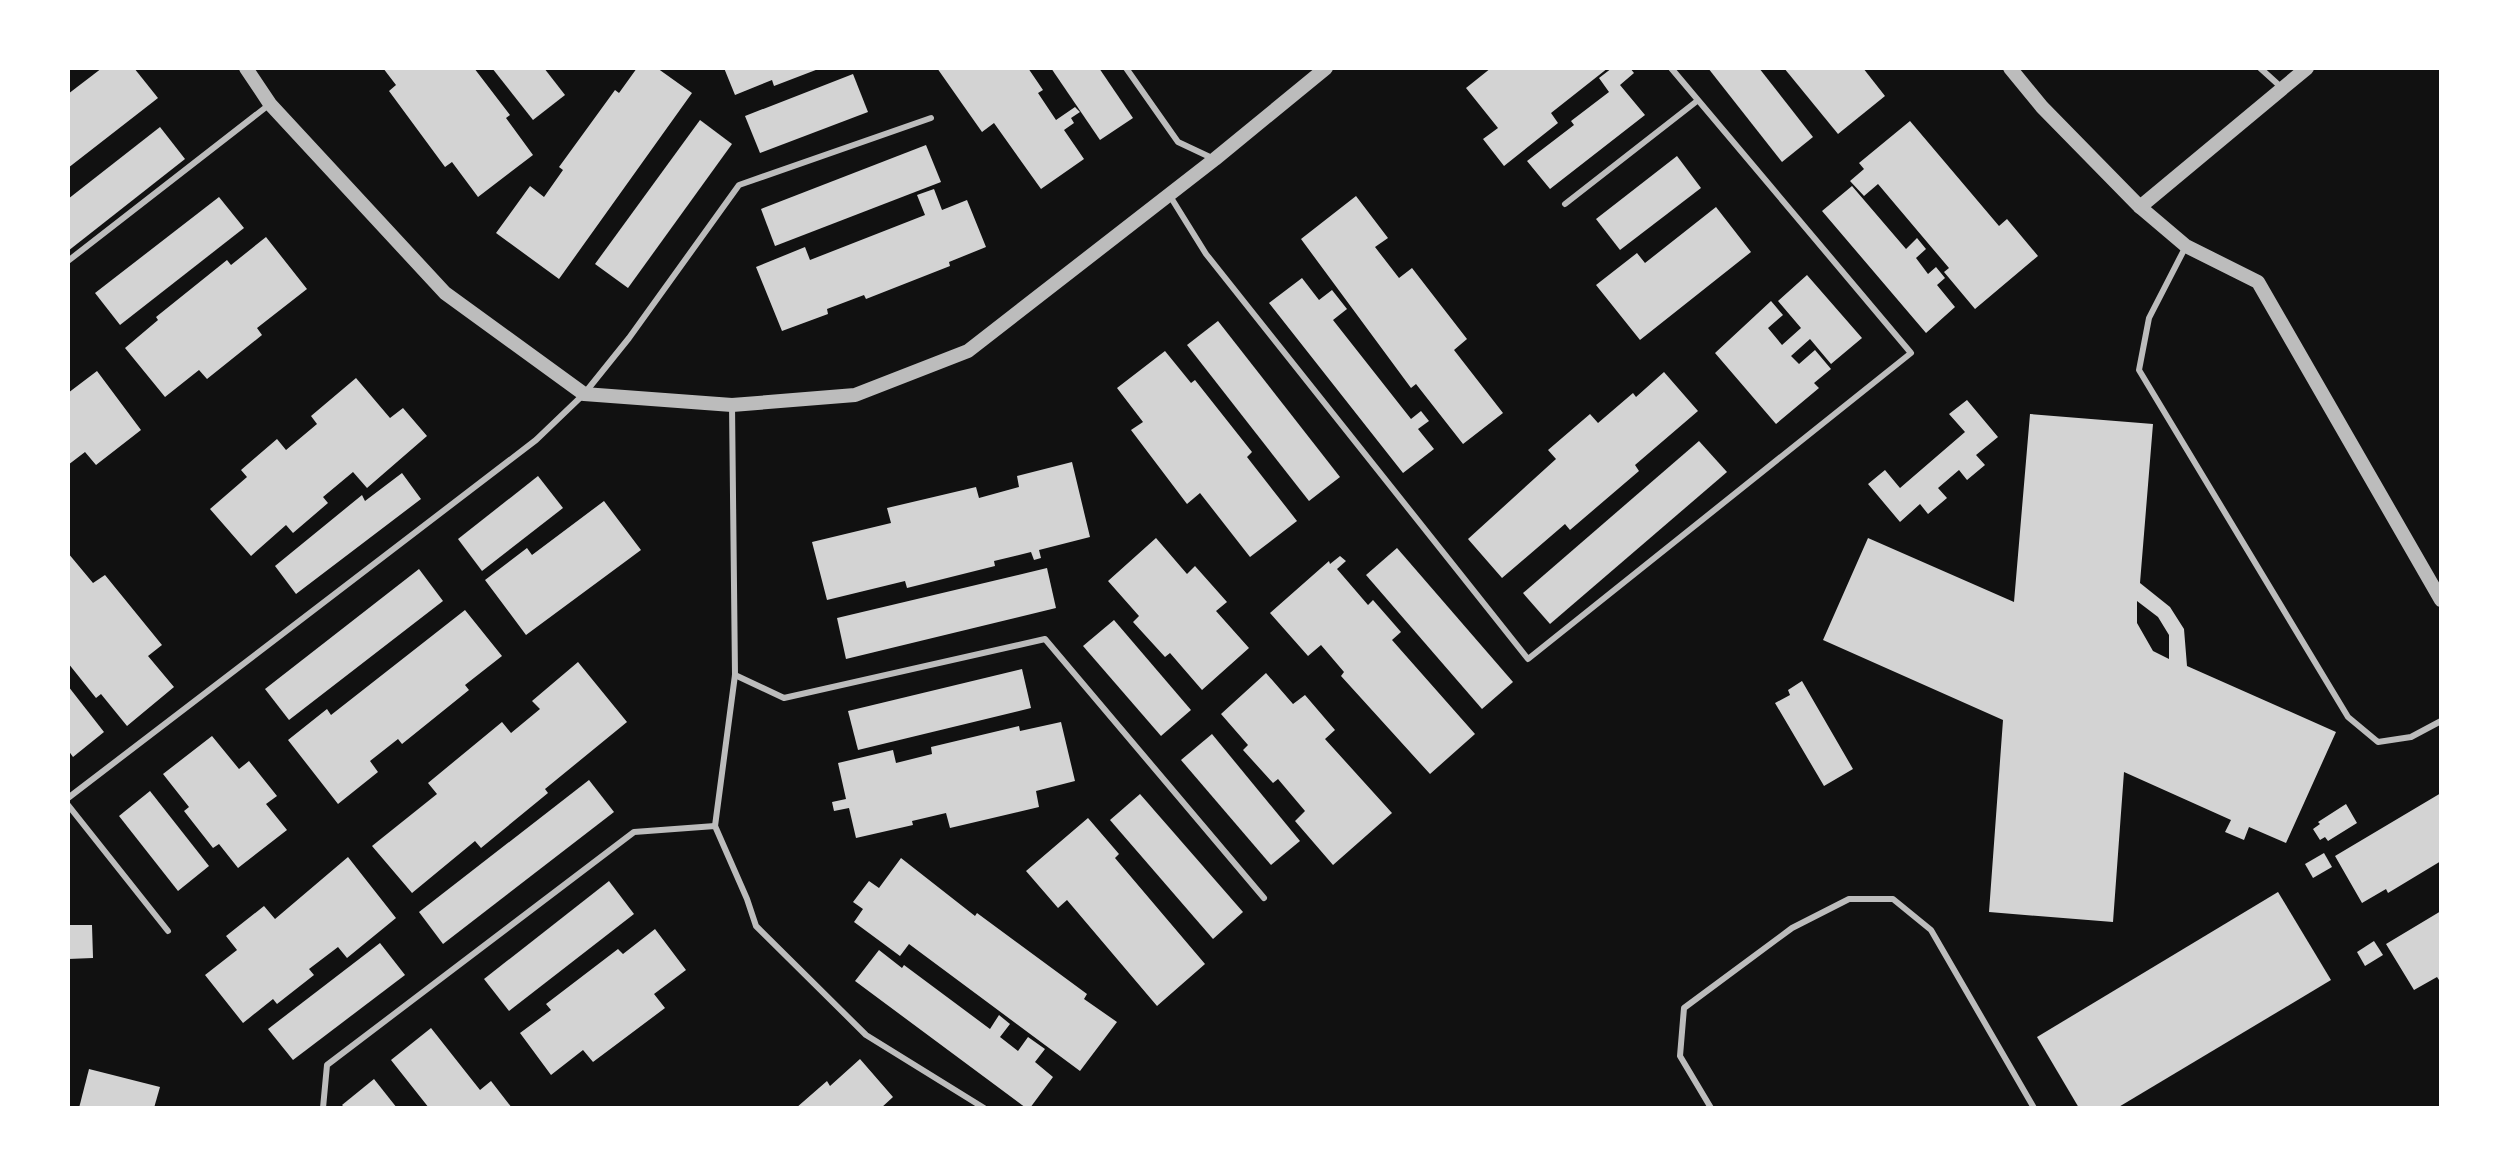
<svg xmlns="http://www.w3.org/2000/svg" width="2509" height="1176" font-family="Commissioner,sans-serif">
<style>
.building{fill:#d3d3d3;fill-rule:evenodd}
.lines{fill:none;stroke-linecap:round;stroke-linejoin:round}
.service{stroke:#bcbcbc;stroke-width:6}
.tertiary{stroke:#bcbcbc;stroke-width:14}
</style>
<rect width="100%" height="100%" fill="#111"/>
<g class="building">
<polygon points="102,68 134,68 158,98 68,168 68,94"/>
<polygon points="383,68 474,68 510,115 506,118 533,155 478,197 452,162 445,167 389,91 396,85"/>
<polygon points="492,68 544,68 565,95 533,120"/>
<polygon points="637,68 657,68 692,93 559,279 496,233 530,186 544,197 563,170 559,167 615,90 619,93"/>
<polygon points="724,68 821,68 774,86 772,80 735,95"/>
<polygon points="937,68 1028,68 1043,90 1038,93 1056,120 1075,107 1080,112 1071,118 1074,123 1064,130 1084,159 1041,189 994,123 982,132"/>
<polygon points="1051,68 1099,68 1133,118 1100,140"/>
<polygon points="1491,68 1608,68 1551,113 1558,123 1504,166 1483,139 1498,128 1466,88"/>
<polygon points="1612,68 1630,68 1634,73 1620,85 1645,115 1550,189 1527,161 1574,125 1571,121 1609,92 1599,78"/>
<polygon points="1708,68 1759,68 1813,137 1782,162"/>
<polygon points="1784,68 1863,68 1885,96 1838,134"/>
<polygon points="853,74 868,112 760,153 745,116"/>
<polygon points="700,120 732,144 628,288 595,264"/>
<polygon points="1910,121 1999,226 2007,219 2038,256 1975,309 1944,272 1949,268 1878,184 1864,196 1850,181 1864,169 1859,163"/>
<polygon points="160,127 185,159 68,251 68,199"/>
<polygon points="926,145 941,182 775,246 761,209"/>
<polygon points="1677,156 1701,188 1620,250 1596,219"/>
<polygon points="1852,186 1906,249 1917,238 1926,249 1916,258 1928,274 1936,267 1945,278 1937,285 1955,307 1926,333 1822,211"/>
<polygon points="934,189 942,210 967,200 986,247 949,262 950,266 866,299 864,295 827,309 828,314 782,331 756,267 805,247 810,260 925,215 917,195"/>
<polygon points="1356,196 1388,238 1375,247 1399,278 1412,268 1467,339 1454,350 1503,413 1463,444 1416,384 1411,388 1301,239"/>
<polygon points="219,197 244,228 120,325 95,293"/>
<polygon points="1716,207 1751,252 1640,340 1596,285 1637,253 1645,263"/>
<polygon points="266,237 307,289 257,328 262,335 207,379 199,370 165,397 125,348 158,320 156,317 227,260 231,265"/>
<polygon points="1807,275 1862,338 1831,364 1810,339 1791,356 1799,364 1815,350 1831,369 1814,383 1819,388 1776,424 1715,353 1771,301 1783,315 1768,328 1782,345 1801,328 1778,301"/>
<polygon points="1302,278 1319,300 1332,290 1347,309 1333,320 1411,419 1421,411 1429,421 1418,429 1434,449 1403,473 1269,303"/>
<polygon points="1218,321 1340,477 1309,501 1187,345"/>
<polygon points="1165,351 1191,383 1195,380 1252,452 1247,457 1297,521 1250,557 1200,493 1187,504 1131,430 1143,422 1117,388"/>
<polygon points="97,371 141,430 96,465 85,452 68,465 68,393"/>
<polygon points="1664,372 1698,411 1635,465 1639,471 1570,530 1565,524 1502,578 1468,539 1556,459 1548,450 1590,414 1598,423 1633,393 1636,397"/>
<polygon points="356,378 390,418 403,408 427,436 367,488 353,472 323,497 328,503 293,533 286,525 251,556 210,509 247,477 241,470 277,439 286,450 317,424 311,416"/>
<polygon points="1967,400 1998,437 1976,455 1985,465 1967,480 1959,470 1938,488 1947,498 1928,514 1920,504 1900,522 1868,484 1885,470 1900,488 1965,432 1949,414"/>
<path d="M2030,414L2153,424L2140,583L2170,607L2184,629L2187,666L2336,732L2286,843L2249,827L2244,840L2225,832L2231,820L2124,772L2113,922L1989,912L2003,720L1823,640L1868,538L2014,602ZM2137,601L2158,617L2169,635V659L2153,651L2137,623Z"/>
<polygon points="1699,441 1727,472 1550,624 1523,593"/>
<polygon points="1072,462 1090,537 1039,550 1041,558 1034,560 1031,552 994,561 995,566 907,588 905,581 827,600 812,542 891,523 887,508 976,487 979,498 1019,487 1017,476"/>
<polygon points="402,473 421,499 296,594 275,566 362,495 365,501"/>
<polygon points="538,476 563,508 482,571 458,539"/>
<polygon points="604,501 641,550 526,635 485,580 527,548 532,555"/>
<polygon points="1156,538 1187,574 1195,566 1227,602 1216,611 1249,648 1202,690 1170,653 1165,657 1133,622 1139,616 1108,581"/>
<polygon points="1397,548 1513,682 1482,709 1366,575"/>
<polygon points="68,553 93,583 105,575 162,645 148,656 174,687 127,726 101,694 96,698 68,663"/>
<polygon points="1340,556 1346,561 1337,569 1368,605 1373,600 1401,632 1392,640 1475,734 1430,774 1341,676 1344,672 1321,645 1308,656 1270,613 1329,561 1330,564"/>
<polygon points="1047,568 1056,608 846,659 837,618"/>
<polygon points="419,569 443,601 289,720 265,689"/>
<polygon points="465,610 502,656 465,685 469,690 402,744 398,739 370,761 378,772 338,804 288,740 327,709 331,715"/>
<polygon points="1114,620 1191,710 1161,736 1083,646"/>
<polygon points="578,662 627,722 545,789 548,793 481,848 475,841 412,893 372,846 437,794 428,783 502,722 511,733 540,709 532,701"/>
<polygon points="1022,669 1031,708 858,750 848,711"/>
<polygon points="1266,673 1293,704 1305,695 1335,730 1325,739 1392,813 1333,865 1295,821 1305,811 1278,779 1273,783 1243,750 1248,745 1221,714"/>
<polygon points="1802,681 1853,769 1824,786 1775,703 1790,695 1788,690"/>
<polygon points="68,686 104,732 73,757 68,750"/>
<polygon points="1061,722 1075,781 1036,791 1039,807 950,828 946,813 912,821 913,825 856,838 849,808 834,811 832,802 846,799 838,763 893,750 896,763 932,754 931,747 1019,726 1020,731"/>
<polygon points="1212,734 1300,841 1271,865 1181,760"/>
<polygon points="212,736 239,769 249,761 277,796 266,804 287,830 238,868 219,844 213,848 184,811 189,807 163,774"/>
<polygon points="589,780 614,812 443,944 419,912"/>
<polygon points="150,791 209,866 178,891 119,816"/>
<polygon points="2441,793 2441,861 2388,893 2386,889 2362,903 2335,856"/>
<polygon points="1140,794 1243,912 1213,939 1110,820"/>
<polygon points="2346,804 2357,823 2328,841 2325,837 2320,840 2313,829 2320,824 2318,822"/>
<polygon points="1088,818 1119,854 1115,858 1205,964 1157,1006 1067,900 1058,908 1026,871"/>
<polygon points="2324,853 2332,867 2313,878 2305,864"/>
<polygon points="348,857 396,918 347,958 338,947 309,969 314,975 277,1004 273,999 243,1023 205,975 237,950 226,936 264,906 275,919"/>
<polygon points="901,858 975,916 977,913 1087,994 1084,999 1117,1022 1080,1071 909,944 900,956 854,922 863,909 853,902 869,881 879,888"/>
<polygon points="609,881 634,914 509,1011 484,979"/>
<polygon points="2278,892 2331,980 2117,1108 2079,1108 2037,1037"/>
<polygon points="2441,911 2441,978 2439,980 2437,977 2414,990 2386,944"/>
<polygon points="68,925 92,925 93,958 68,959"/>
<polygon points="655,929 686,970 654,994 665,1008 593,1062 583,1050 551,1075 520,1033 551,1010 546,1004 618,949 623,954"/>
<polygon points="2374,941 2383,955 2365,966 2357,952"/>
<polygon points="380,943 405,975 293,1060 268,1029"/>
<polygon points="879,950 902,968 904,965 990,1029 999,1015 1010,1024 1000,1037 1018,1051 1028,1037 1045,1049 1035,1062 1053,1077 1030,1108 1026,1108 855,981"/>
<polygon points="431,1028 480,1090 491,1081 512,1108 429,1108 391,1060"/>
<polygon points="860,1059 893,1097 881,1108 796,1108 827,1081 830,1086"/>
<polygon points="89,1069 160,1087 154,1108 79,1108"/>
<polygon points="374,1079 397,1108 345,1108 342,1105"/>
</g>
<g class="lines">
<g class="service">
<polyline points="1126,68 1178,142 1212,158"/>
<polyline points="2260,68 2281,87"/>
<polyline points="1170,196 1206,254 1528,659 1911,353 1671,68"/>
<polyline points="1565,204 1697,101"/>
<polyline points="2186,246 2149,318 2139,370 2348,717 2378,742 2411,737 2441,721"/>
<polyline points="68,261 270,104"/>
<polyline points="735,675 784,698 1045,639 1264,898"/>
<polyline points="68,798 536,440 584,394 629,338 739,185 931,118"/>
<polyline points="68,805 168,931"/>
<polyline points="715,826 735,675 732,405"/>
<polyline points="323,1108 327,1065 634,832 715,826 747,899 756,926 866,1035 984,1108"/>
<polyline points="1711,1108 1680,1056 1684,1008 1792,928 1849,899 1893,899 1931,930 2034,1108"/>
</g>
<g class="tertiary">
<polyline points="246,68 270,104 445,293 584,394 732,405 855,395 968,351 1215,159 1326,68"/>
<polyline points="2010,68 2042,107 2140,207 2186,246 2258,282 2441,600"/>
<polyline points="2140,207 2307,68"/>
</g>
</g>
<rect width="2509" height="1176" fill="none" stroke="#ffffff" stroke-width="140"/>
</svg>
